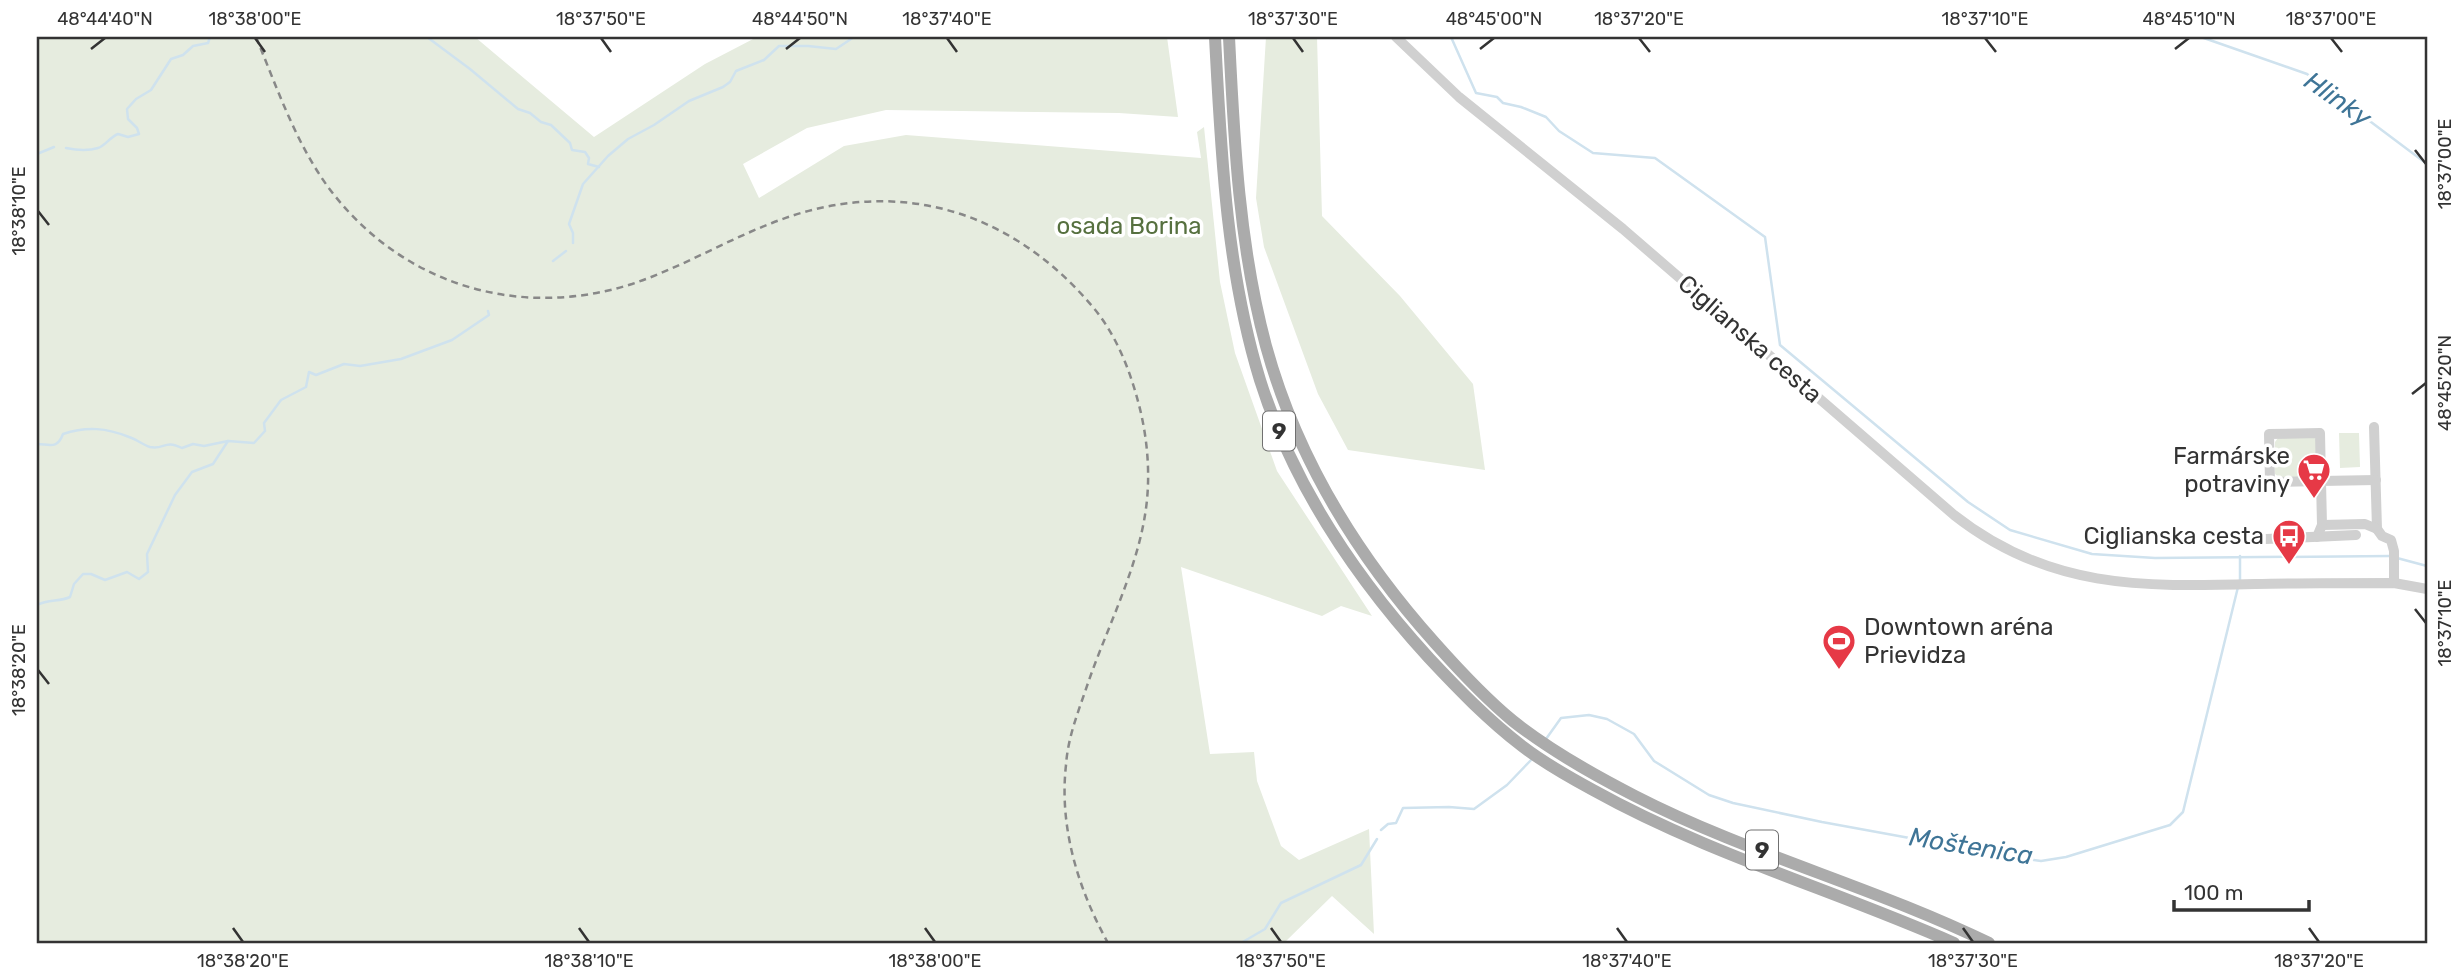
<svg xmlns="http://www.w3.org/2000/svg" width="2464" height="980" font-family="Rubik,sans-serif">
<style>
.green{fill:#e6ecdf}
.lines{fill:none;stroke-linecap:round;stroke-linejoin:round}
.stream{stroke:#cfe2ee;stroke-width:2.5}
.minor{stroke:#d0d0d0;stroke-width:10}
.major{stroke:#ababab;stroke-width:12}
.rail{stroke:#888;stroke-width:2.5;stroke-dasharray:7 5;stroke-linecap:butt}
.ticks{fill:none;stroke:#333;stroke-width:2.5}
.labels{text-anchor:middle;stroke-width:7;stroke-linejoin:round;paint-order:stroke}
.shield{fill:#fff;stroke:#707070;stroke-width:2}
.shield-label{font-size:23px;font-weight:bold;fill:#333}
.park-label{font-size:24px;fill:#56703f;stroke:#fff}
.street-label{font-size:24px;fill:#333;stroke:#fff}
.poi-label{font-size:24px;fill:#333;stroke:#fff;text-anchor:end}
.water-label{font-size:26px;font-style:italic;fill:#3f7597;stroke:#fff}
.neatline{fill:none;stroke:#333;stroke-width:2.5}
.ticks-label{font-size:18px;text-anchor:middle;fill:#333}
</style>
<rect width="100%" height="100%" fill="#fff"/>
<g class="green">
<polygon points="37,37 475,37 594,137 705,64 757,37 1167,37 1178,117 1119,113 886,110 807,128 743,164 759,198 844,146 906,135 1201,158 1197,132 1204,127 1220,282 1235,353 1277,471 1372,616 1341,606 1322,616 1181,567 1210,754 1254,752 1257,781 1281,846 1299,860 1369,829 1374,934 1332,896 1284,943 37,943"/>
<polygon points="1266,37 1317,37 1322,216 1400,296 1473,384 1485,470 1348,450 1318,394 1264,247 1256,198"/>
<polygon points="2339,433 2359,433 2360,467 2340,468"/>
<polygon points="2314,437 2317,441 2317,473 2313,478 2280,478 2275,474 2275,442 2278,438"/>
</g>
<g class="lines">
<g class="stream">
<polyline points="427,37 470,69 518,109 530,113 541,122 551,125 570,143 572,150 585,152 589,158 588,164 599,167"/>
<polyline points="1451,37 1476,93 1497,97 1503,103 1521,107 1546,117 1559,131 1593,153 1655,158 1765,237 1780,345 1968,502 2010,530 2092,554 2155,558 2390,556"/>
<polyline points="2201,37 2307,74 2427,164"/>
<path d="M66,148C76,150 88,151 98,148C105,146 110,137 118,134L128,137L139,134L137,128L128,119L127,109L136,99L151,90L171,59L183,55L193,46L208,43L210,37"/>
<polyline points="37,154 54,147"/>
<polyline points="573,243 573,233 569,224 583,184 608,156 628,139 654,125 689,101 723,87 730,82 736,71 764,60 779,46 808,46 836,49 854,37"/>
<polyline points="553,261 566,251"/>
<path d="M37,444C49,444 57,450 63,434C87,426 107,428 129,437C136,439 143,445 150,447C165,450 164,439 182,448L193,444L204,446L228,441"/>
<polyline points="2397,558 2427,566"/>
<polyline points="2240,581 2240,556"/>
<path d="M37,605C49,599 59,602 70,597L74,584L83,574H91L105,580L127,572L139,579L148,572L147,554L175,495L192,472L213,464L228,441L254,443L265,431L264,423L281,400L306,387L309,372L316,375L344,364L360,366L401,359L452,340L489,315L488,311"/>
<polyline points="1546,739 1561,718 1589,715 1607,719 1634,734 1654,761 1709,795 1733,803 1822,822 2019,858 2041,861 2066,857 2170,825 2183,812 2238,587"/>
<polyline points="1381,830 1388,824 1396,823 1403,808 1449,807 1474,809 1507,785 1532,759"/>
<polyline points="1241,943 1265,929 1281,903 1361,865 1377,839"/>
</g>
<g class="minor">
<path d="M1396,37L1459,97L1623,229L1954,515C2048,589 2141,587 2255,584C2301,583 2348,583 2394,583L2427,589"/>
<polyline points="2374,427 2377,529 2382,536 2391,540 2394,551 2394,583"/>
<polyline points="2322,525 2365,524 2377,529"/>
<polyline points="2317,537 2322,525 2321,481 2270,482 2269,434 2320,433 2321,481 2376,480"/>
<polyline points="2244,540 2356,535"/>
</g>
<g class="major">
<path d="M1215,37C1221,152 1226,269 1260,380C1293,485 1355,577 1429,658C1458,689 1488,720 1522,746C1544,763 1569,777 1593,790C1708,854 1834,890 1954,943"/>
<path d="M1229,37C1234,140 1239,246 1266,346C1297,459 1357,556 1435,643C1459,670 1485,698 1513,721C1551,751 1592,774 1635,796C1748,854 1874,887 1989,943"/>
</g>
<g class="rail">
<path d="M256,37C278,90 298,150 335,196C408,287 522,319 632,284C680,268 725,241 772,223C893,175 1009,208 1092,306C1116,334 1130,370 1139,405C1148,440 1151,479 1145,515C1136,572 1107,628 1088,683C1079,710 1068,736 1066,765C1059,827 1078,889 1108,943"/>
<polyline points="1697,943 1699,943"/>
</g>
</g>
<path class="ticks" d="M255,38L265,52M601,38L611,52M947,38L957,52M1293,38L1303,52M1639,38L1650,52M1985,38L1996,52M2331,38L2342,52M91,49L105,38M786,49L800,38M1480,49L1494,38M2175,49L2189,38M2415,150L2426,164M38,211L49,225M2412,394L2426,383M2415,609L2426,623M38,670L49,684M233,928L243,942M579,928L589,942M925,928L935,942M1271,928L1281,942M1617,928L1627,942M1963,928L1973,942M2309,928L2319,942"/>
<defs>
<symbol id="supermarket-pin" viewBox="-11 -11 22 30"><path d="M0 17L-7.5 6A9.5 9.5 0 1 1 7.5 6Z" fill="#e63946" stroke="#fff"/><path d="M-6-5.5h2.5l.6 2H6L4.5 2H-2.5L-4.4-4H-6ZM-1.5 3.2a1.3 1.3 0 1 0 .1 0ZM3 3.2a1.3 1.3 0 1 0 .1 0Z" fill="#fff"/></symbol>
<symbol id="bus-pin" viewBox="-11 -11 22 30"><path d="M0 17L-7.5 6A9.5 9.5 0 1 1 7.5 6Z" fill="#e63946" stroke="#fff"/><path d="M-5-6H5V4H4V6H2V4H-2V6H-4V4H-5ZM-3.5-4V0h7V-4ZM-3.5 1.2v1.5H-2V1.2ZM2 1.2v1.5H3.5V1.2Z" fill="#fff"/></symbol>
<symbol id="stadium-pin" viewBox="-11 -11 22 30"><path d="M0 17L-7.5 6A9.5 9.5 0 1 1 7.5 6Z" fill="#e63946" stroke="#fff"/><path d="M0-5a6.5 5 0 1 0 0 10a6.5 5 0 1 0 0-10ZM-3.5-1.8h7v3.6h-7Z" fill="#fff"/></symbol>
</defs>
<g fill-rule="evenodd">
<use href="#supermarket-pin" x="2295" y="451" width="38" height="52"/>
<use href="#bus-pin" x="2270" y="517" width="38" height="52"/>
<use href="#stadium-pin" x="1820" y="622" width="38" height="52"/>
</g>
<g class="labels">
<g class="shield">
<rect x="1263" y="411.5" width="32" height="39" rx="5"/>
<rect x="1746" y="830.5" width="32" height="39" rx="5"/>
</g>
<g class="shield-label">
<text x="1279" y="439">9</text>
<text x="1762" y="858">9</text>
</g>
<g class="park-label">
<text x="1129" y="234">osada Borina</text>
</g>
<g class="street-label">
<text transform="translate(1750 339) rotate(41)" y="8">Ciglianska cesta</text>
</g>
<g class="poi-label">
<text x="2290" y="464">Farmárske<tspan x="2290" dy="28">potraviny</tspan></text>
<text x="2264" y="544">Ciglianska cesta</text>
<text x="1864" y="635" text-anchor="start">Downtown aréna<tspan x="1864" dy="28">Prievidza</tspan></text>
</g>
<g class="water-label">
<text transform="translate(2338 99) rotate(35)" y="9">Hlinky</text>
<text transform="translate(1971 846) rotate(9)" y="9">Moštenica</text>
</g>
</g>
<rect width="2464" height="980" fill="none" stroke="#ffffff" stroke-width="77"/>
<path d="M2174 900v10h135v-10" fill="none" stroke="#333333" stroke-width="3.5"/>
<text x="2184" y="900" font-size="21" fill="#333333" stroke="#ffffff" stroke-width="5" paint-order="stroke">100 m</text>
<rect x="38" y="38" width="2388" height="904" class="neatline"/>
<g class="ticks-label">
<text x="105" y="25">48°44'40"N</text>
<text x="255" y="25">18°38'00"E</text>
<text x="601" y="25">18°37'50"E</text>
<text x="800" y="25">48°44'50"N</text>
<text x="947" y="25">18°37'40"E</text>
<text x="1293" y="25">18°37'30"E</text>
<text x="1494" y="25">48°45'00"N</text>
<text x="1639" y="25">18°37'20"E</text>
<text x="1985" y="25">18°37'10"E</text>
<text x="2189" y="25">48°45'10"N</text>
<text x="2331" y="25">18°37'00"E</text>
<text transform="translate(2445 164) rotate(-90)" y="6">18°37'00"E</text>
<text transform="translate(19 211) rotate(-90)" y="6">18°38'10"E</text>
<text transform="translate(2445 383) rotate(-90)" y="6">48°45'20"N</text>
<text transform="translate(2445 623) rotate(-90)" y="6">18°37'10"E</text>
<text transform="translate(19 670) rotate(-90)" y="6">18°38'20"E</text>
<text x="243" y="967">18°38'20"E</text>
<text x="589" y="967">18°38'10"E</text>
<text x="935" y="967">18°38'00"E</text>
<text x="1281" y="967">18°37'50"E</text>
<text x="1627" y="967">18°37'40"E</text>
<text x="1973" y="967">18°37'30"E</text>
<text x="2319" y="967">18°37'20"E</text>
</g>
</svg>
